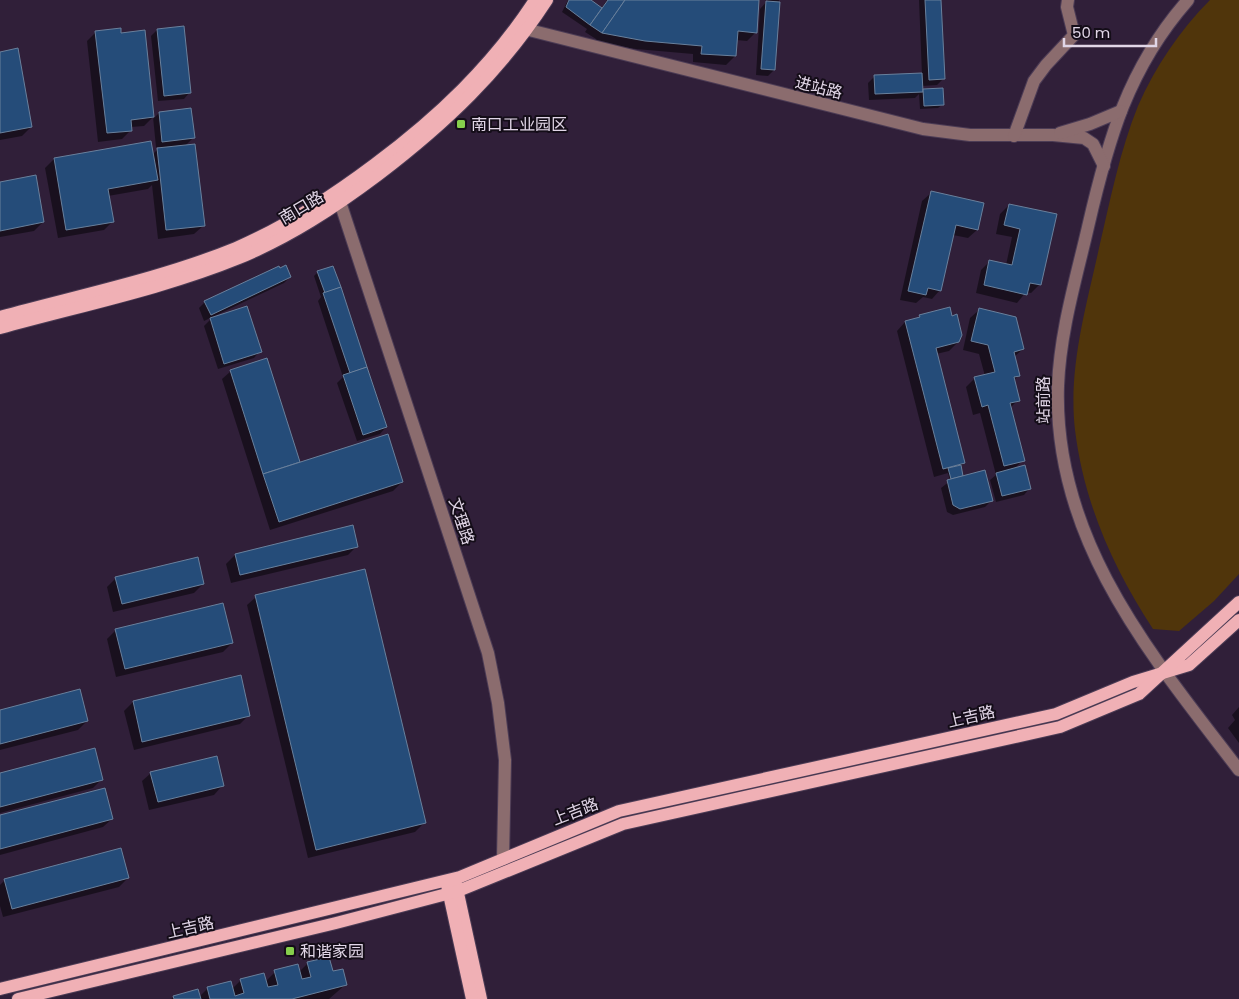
<svg xmlns="http://www.w3.org/2000/svg" width="1239" height="999" font-family="Poppins,'Noto Sans SC',sans-serif">
<style>
.green{fill:#50350b}
.shadow{fill:#0007}
.building{fill:#254c79;stroke:#69809c}
.lines{fill:none;stroke-linecap:round;stroke-linejoin:round}
.minor-casing{stroke:#4c3c55;stroke-width:14}
.major-casing{stroke:#4c3c55;stroke-width:14}
.minor{stroke:#8b6c6e;stroke-width:12}
.major{stroke:#f0b0b5;stroke-width:12}
.poi-dot{fill:#86cf4c;stroke:#140d18;stroke-width:2}
.labels{text-anchor:middle;stroke-width:4;stroke-linejoin:round;paint-order:stroke}
.street-label{font-size:16px;fill:#e1d6e7;stroke:#140d18}
.poi-label{font-size:16px;fill:#e1d6e7;stroke:#140d18;text-anchor:start}
</style>
<rect width="100%" height="100%" fill="#301f39"/>
<path class="green" d="M1210,0H1239V574L1214,601L1179,631L1153,629C1113,568 1084,503 1075,430C1068,368 1086,308 1099,248C1110,201 1120,150 1138,106C1155,67 1180,30 1210,0Z"/>
<g class="shadow">
<polygon points="568,0 589,0 601,9 607,0 758,0 756,32 747,41 736,40 735,56 726,65 693,62 693,54 636,49 594,42 596,39 585,32 587,29 562,12"/>
<polygon points="768,0 779,0 774,70 768,76 756,75 760,9"/>
<polygon points="919,0 940,0 943,79 937,85 922,86 922,90 942,90 943,104 938,108 920,109 919,94 915,98 869,100 868,83 874,77 922,75"/>
<polygon points="157,30 190,92 184,99 158,101 151,36"/>
<polygon points="96,32 120,34 143,32 153,119 159,113 193,138 185,146 203,226 194,234 158,239 152,185 148,189 108,196 113,221 104,230 58,238 45,168 54,159 150,142 152,155 160,147 156,147 153,117 144,126 131,127 131,130 122,139 98,142 87,41"/>
<polygon points="0,53 31,127 22,136 0,140"/>
<polygon points="0,183 43,222 34,231 0,237"/>
<polygon points="931,193 977,230 968,238 953,235 940,290 932,299 923,297 916,303 900,300 922,201"/>
<polygon points="1009,205 1055,215 1040,284 1031,293 1026,292 1017,303 976,293 981,270 990,261 1006,265 1012,237 996,234 1000,214"/>
<polygon points="318,272 386,427 380,434 357,441 337,383 343,377 318,301 321,297 314,276"/>
<polygon points="290,277 284,283 204,321 199,308 205,302"/>
<polygon points="979,310 1023,349 1014,357 1019,375 1013,381 1018,400 1010,408 1023,460 1014,469 1030,488 1024,495 996,502 990,480 996,475 980,413 973,415 966,387 975,378 985,376 979,354 963,350 970,318"/>
<polygon points="920,316 958,342 949,351 936,354 964,463 960,467 962,475 991,501 985,507 953,515 947,512 941,488 950,481 948,473 934,477 897,331 905,322 916,320"/>
<polygon points="212,318 260,351 254,358 218,369 204,326"/>
<polygon points="266,359 299,463 402,482 393,491 270,530 222,379 231,371"/>
<polygon points="357,546 348,555 231,583 226,564 235,555"/>
<polygon points="116,578 203,584 194,593 113,612 107,587"/>
<polygon points="256,597 424,823 415,832 308,858 247,605"/>
<polygon points="116,630 232,643 223,652 116,677 107,639"/>
<polygon points="133,702 249,715 240,724 134,750 124,711"/>
<polygon points="1239,707 1239,743 1228,728 1235,720 1232,715"/>
<polygon points="0,711 87,721 78,730 0,750"/>
<polygon points="151,773 222,786 214,795 149,810 142,781"/>
<polygon points="0,774 102,779 93,788 0,813"/>
<polygon points="0,817 112,819 103,827 0,855"/>
<polygon points="128,878 119,887 3,917 0,906 0,885 5,880"/>
<polygon points="308,963 332,973 345,985 329,999 171,999 174,997 199,997 208,988 232,989 241,980 265,982 275,972 299,972"/>
</g>
<g class="building">
<polygon points="569,0 591,0 602,8 590,25 566,7"/>
<polygon points="608,0 625,0 602,33 590,25"/>
<polygon points="625,0 759,0 757,33 738,31 736,56 701,54 702,46 645,41 602,33"/>
<polygon points="925,0 941,0 945,79 929,80"/>
<polygon points="766,1 780,2 775,70 761,69"/>
<polygon points="184,26 191,93 164,96 157,29"/>
<polygon points="121,28 121,33 145,30 154,117 131,120 132,131 107,133 95,31"/>
<polygon points="18,48 32,127 0,133 0,52"/>
<polygon points="922,73 923,92 875,94 874,75"/>
<polygon points="943,88 944,105 924,106 923,89"/>
<polygon points="191,108 195,138 162,142 159,112"/>
<polygon points="151,141 158,180 108,189 114,222 66,230 54,158"/>
<polygon points="195,144 205,226 166,230 157,148"/>
<polygon points="36,175 44,222 0,231 0,182"/>
<polygon points="931,191 984,203 978,230 956,225 941,291 928,288 926,295 908,291"/>
<polygon points="1009,204 1057,214 1041,285 1030,283 1027,295 984,285 989,260 1012,265 1020,229 1004,225"/>
<polygon points="286,265 291,277 211,315 204,301 279,266 280,268"/>
<polygon points="333,266 341,287 325,293 317,271"/>
<polygon points="341,287 367,367 350,373 323,293"/>
<polygon points="247,306 262,352 224,364 210,318"/>
<polygon points="950,307 952,316 957,314 962,335 959,342 936,348 965,463 943,469 905,321 920,317 919,315"/>
<polygon points="979,308 1016,317 1024,349 1014,352 1020,376 1014,377 1020,401 1010,403 1025,461 1004,466 988,405 982,407 974,377 995,372 988,345 971,341"/>
<polygon points="267,358 300,462 263,474 230,370"/>
<polygon points="367,367 387,427 363,435 343,375"/>
<polygon points="388,434 403,482 279,522 263,474"/>
<polygon points="961,465 963,476 951,479 948,468"/>
<polygon points="1025,465 1031,489 1002,496 996,473"/>
<polygon points="985,470 993,501 960,509 953,505 947,480"/>
<polygon points="353,525 358,547 240,575 235,554"/>
<polygon points="198,557 204,584 122,604 115,577"/>
<polygon points="365,569 426,823 316,850 255,595"/>
<polygon points="223,603 233,643 125,669 115,629"/>
<polygon points="241,675 250,716 142,742 133,701"/>
<polygon points="80,689 88,721 0,744 0,710"/>
<polygon points="95,748 103,780 0,807 0,773"/>
<polygon points="217,756 224,786 158,802 150,772"/>
<polygon points="105,788 113,819 0,849 0,815"/>
<polygon points="121,848 129,878 12,909 4,879"/>
<polygon points="329,957 333,971 343,969 347,985 292,999 210,999 207,987 231,981 235,996 244,993 240,979 264,973 268,987 278,985 274,970 298,964 302,979 311,977 307,962"/>
<polygon points="198,989 201,999 174,999 173,996"/>
</g>
<g class="lines">
<defs>
<g id="minor">
<path d="M1188,0C1128,68 1108,140 1088,227C1076,279 1060,332 1058,386C1053,540 1151,655 1239,770"/>
<polyline points="517,27 923,129 970,135 1053,135 1084,138 1093,144 1104,166"/>
<polyline points="1060,133 1090,124 1121,111"/>
<polyline points="1014,136 1034,81 1046,65 1074,35 1067,7 1068,0"/>
<polyline points="340,202 488,653 498,703 505,760 503,859"/>
</g>
<g id="major">
<path d="M0,317C76,296 163,278 236,248C287,226 331,197 375,164C438,117 492,66 535,0"/>
<path d="M0,328C79,306 163,289 239,258C290,237 334,208 378,175C446,123 500,72 547,0"/>
<polyline points="456,884 481,999"/>
<polyline points="447,885 472,999"/>
<polyline points="0,989 460,877 619,811 1056,714 1133,682 1189,665 1239,620"/>
<polyline points="18,999 336,923 458,891 623,824 1060,727 1139,694 1239,602"/>
</g>
</defs>
<use href="#minor" class="minor-casing"/>
<use href="#major" class="major-casing"/>
<use href="#minor" class="minor"/>
<use href="#major" class="major"/>
</g>
<g class="poi-dot">
<rect x="456" y="119" width="10" height="10" rx="2.5"/>
<rect x="285" y="946" width="10" height="10" rx="2.5"/>
</g>
<g class="labels">
<g class="street-label">
<text transform="translate(819 87) rotate(14)" y="6">进站路</text>
<text transform="translate(301 207) rotate(-31)" y="6">南口路</text>
<text transform="translate(1043 400) rotate(-90)" y="6">站前路</text>
<text transform="translate(462 521) rotate(72)" y="6">文理路</text>
<text transform="translate(971 716) rotate(-13)" y="6">上吉路</text>
<text transform="translate(575 811) rotate(-21)" y="6">上吉路</text>
<text transform="translate(190 927) rotate(-13)" y="6">上吉路</text>
</g>
<g class="poi-label">
<text x="471" y="130">南口工业园区</text>
<text x="300" y="957">和谐家园</text>
</g>
</g>
<path d="M1064 38v8h92v-8" fill="none" stroke="#e1d6e7" stroke-width="2.5"/>
<text x="1072" y="38" font-size="15" fill="#e1d6e7" stroke="#140d18" stroke-width="4" paint-order="stroke">50 m</text>
</svg>
